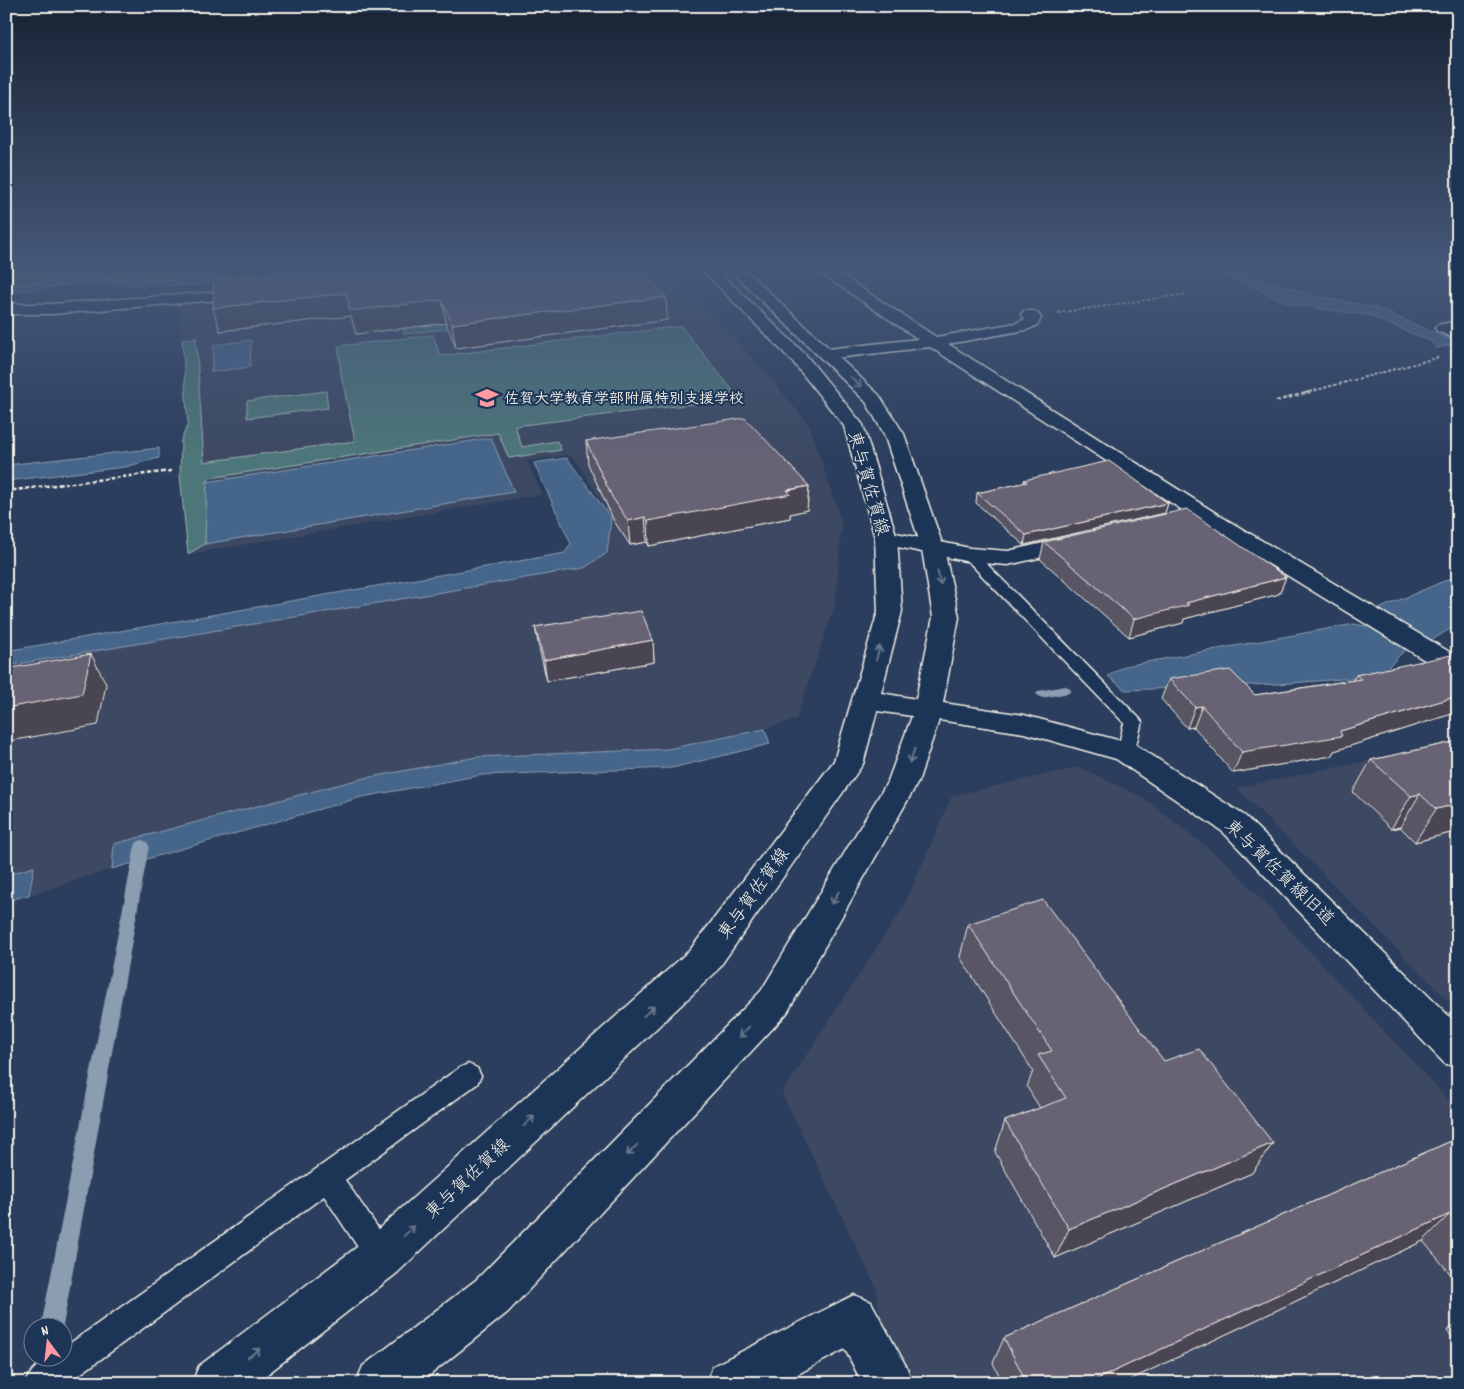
<svg xmlns="http://www.w3.org/2000/svg" width="1464" height="1389" font-family="Dekko,'Klee One',sans-serif">
<style>
.built{fill:#3e4964}
.green{fill:#4d767a;stroke:#a0b4b1}
.water{fill:#45658a;stroke:#8b9db0}
.lines{fill:none;stroke-linecap:round;stroke-linejoin:round}
.stream{fill:#8b9db0;fill-rule:evenodd}
.service-casing{stroke:#f4f1e8;stroke-width:3}
.minor-casing{stroke:#f4f1e8;stroke-width:3}
.secondary-casing{stroke:#f4f1e8;stroke-width:3}
.path-far1{stroke:#f4f1e8;stroke-width:2;stroke-dasharray:3 2;stroke-linecap:butt}
.path{stroke:#f4f1e8;stroke-width:2.5;stroke-dasharray:4 2.5;stroke-linecap:butt}
.service{fill:#1d3557;fill-rule:evenodd}
.minor{fill:#1d3557;fill-rule:evenodd}
.secondary{fill:#1d3557;fill-rule:evenodd}
.wall{fill:#595465;stroke:#f4f1e8}
.shaded-wall{fill:#494552;stroke:#f4f1e8}
.building{fill:#686275;stroke:#f4f1e8}
.oneway{stroke:#68778a}
.labels{text-anchor:middle;stroke-width:4;stroke-linejoin:round;paint-order:stroke}
.far-poi-label{font-size:15px;font-weight:bold;fill:#f4f1e8;stroke:#1d3557;text-anchor:start}
.street-label{font-size:18px;fill:#f4f1e8;stroke:#1d3557}
</style>
<rect width="100%" height="100%" fill="#2c3e5d"/>
<filter id="ink" filterUnits="userSpaceOnUse"><feTurbulence type="fractalNoise" baseFrequency=".02" numOctaves="2"/><feDisplacementMap in="SourceGraphic" scale="10" xChannelSelector="R" yChannelSelector="G"/><feConvolveMatrix kernelMatrix="1 2 1 2 8 2 1 2 1" color-interpolation-filters="sRGB"/></filter>
<g filter="url(#ink)">
<g class="built">
<polygon points="546,265 667,265 766,373 810,426 842,524 835,604 796,719 764,729 668,749 477,757 115,844 112,869 29,895 33,867 6,875 6,666 584,568 611,517 575,458 568,455 527,461 542,494 188,554 180,475 181,440 188,424 179,301"/>
<polygon points="1458,742 1458,1010 1237,788"/>
<polygon points="1080,767 1145,799 1227,863 1458,1110 1458,1383 912,1383 882,1331 876,1287 782,1093 904,906 952,796"/>
</g>
<g class="green">
<polygon points="6,265 290,265 175,280 77,278 6,286"/>
<polygon points="530,314 463,327 404,334 403,328"/>
<polygon points="681,326 734,392 718,401 515,426 522,447 557,441 561,450 509,458 498,433 210,478 207,482 205,544 188,554 180,475 181,440 188,424 182,339 196,338 204,462 355,441 341,374 338,346 433,335 440,356"/>
<polygon points="326,391 328,408 247,418 247,401"/>
</g>
<g class="water">
<polygon points="299,265 191,286 88,283 6,292 6,287 78,279 173,281"/>
<polygon points="1194,265 1223,265 1311,295 1376,308 1452,340 1451,345 1436,348 1432,342 1368,315 1293,305 1249,285"/>
<polygon points="251,340 250,367 211,372 214,345"/>
<polygon points="491,438 514,492 205,544 207,482"/>
<polygon points="159,448 159,458 125,467 6,481 6,465"/>
<polygon points="567,458 611,518 607,553 584,568 6,666 6,651 565,553 571,544 534,463"/>
<polygon points="1458,575 1458,624 1427,643 1393,640 1405,650 1379,676 1279,684 1125,690 1108,676 1125,666 1354,624 1374,628 1374,611"/>
<polygon points="765,729 770,744 672,768 482,775 362,797 112,869 114,844 360,779 477,757 668,749"/>
<polygon points="34,867 29,895 6,901 6,875"/>
</g>
<g class="lines">
<g class="stream">
<polygon points="1065,686 1069,687 1071,690 1069,693 1042,698 1036,694 1038,691"/>
<polygon points="142,840 147,842 149,846 63,1326 41,1326 135,846 137,842"/>
</g>
<defs>
<g id="service">
<polygon points="970,551 975,552 1139,718 1142,722 1133,757 1126,758 1119,757 1117,752 1124,723 965,558 963,555 965,552"/>
<path d="M468,1064L477,1068L481,1076L477,1084L345,1180L391,1247L395,1257L391,1267L381,1271L371,1267L324,1196L68,1383H25C32,1368 46,1356 62,1356V1349L459,1068Z"/>
</g>
<g id="minor">
<path d="M809,265H826L936,337L1016,323L1025,319L1021,314L1024,311H1034L1041,317C1039,326 1034,327 1026,330L948,344L1222,517L1458,657V677L1449,675L1207,526L930,347L827,359L821,358L819,354L821,350L827,349L918,339Z"/>
<polygon points="249,290 254,291 256,294 254,297 52,314 6,314 6,304 52,304"/>
<polygon points="1458,321 1458,340 1437,331 1435,328 1437,325"/>
<polygon points="886,531 970,548 1008,551 1079,535 1087,537 1090,542 1087,547 1008,565 970,562 878,543 875,538 878,533"/>
<polygon points="854,1295 871,1302 906,1366 913,1383 862,1383 845,1349 781,1383 706,1383 713,1366"/>
</g>
<polygon id="secondary" points="697,265 712,265 805,354 863,425 897,538 902,611 881,693 916,699 933,617 922,549 884,434 866,402 725,265 740,265 879,395 904,434 944,549 959,617 943,703 1024,715 1136,745 1245,816 1458,1025 1458,1068 1444,1063 1223,832 1116,759 1024,733 939,720 918,782 787,1013 508,1312 420,1383 356,1383 363,1366 476,1280 761,991 888,781 912,716 877,711 863,764 858,771 716,972 397,1273 256,1383 192,1383 199,1366 365,1241 690,950 834,761 878,611 875,538 844,426 793,362"/>
</defs>
<use href="#service" class="service-casing"/>
<use href="#minor" class="minor-casing"/>
<use href="#secondary" class="secondary-casing"/>
<g class="path-far1">
<polyline points="1058,313 1186,294"/>
<polyline points="1305,393 1440,357"/>
</g>
<g class="path">
<polyline points="1276,401 1310,392"/>
<polyline points="6,491 171,471"/>
</g>
<use href="#service" class="service"/>
<use href="#minor" class="minor"/>
<use href="#secondary" class="secondary"/>
</g>
<g class="wall">
<polygon points="214,265 649,265 649,266 640,267 666,297 667,320 456,348 446,323 356,334 351,316 220,331 218,279"/>
<polygon points="586,441 809,486 807,510 790,514 790,518 649,546 647,542 630,545 614,521 588,464"/>
<polygon points="1024,480 1168,503 1165,513 1024,545 976,503 977,493 1024,483"/>
<polygon points="1044,542 1286,577 1279,594 1184,619 1183,623 1129,637 1040,559"/>
<polygon points="597,618 653,640 654,662 547,681 539,648 535,627"/>
<polygon points="1458,655 1458,712 1334,751 1331,756 1233,773 1194,727 1187,728 1161,699 1169,679 1255,695 1353,680 1356,675"/>
<polygon points="1458,741 1458,831 1415,842 1400,827 1391,829 1353,792 1371,760"/>
<polygon points="968,924 1164,1061 1273,1143 1252,1173 1055,1258 995,1152 1005,1121 1040,1108 1027,1087 1033,1071 960,957"/>
<polygon points="1458,1138 1458,1283 1423,1241 1123,1383 1003,1383 993,1363 1004,1338"/>
<polygon points="1458,1323 1458,1344 1447,1331"/>
</g>
<g class="shaded-wall">
<polygon points="244,265 483,265 221,289 214,268"/>
<polygon points="624,265 649,265 649,266 624,269"/>
<polygon points="346,293 442,300 446,323 356,334 351,316 220,331 213,308"/>
<polygon points="666,297 667,320 456,348 452,324"/>
<polygon points="809,486 807,510 790,514 790,518 649,546 648,521"/>
<polygon points="1168,503 1165,513 1024,545 1026,535"/>
<polygon points="645,517 647,542 630,545 628,521"/>
<polygon points="1286,577 1279,594 1184,619 1183,623 1129,637 1134,619 1186,603"/>
<polygon points="653,640 654,662 547,681 544,660"/>
<polygon points="91,654 106,684 98,725 10,741 6,764 6,708"/>
<polygon points="1458,696 1458,712 1334,751 1331,756 1233,773 1242,752 1340,731"/>
<polygon points="1202,706 1194,727 1187,728 1195,707"/>
<polygon points="1420,794 1400,827 1391,829 1411,796"/>
<polygon points="1458,804 1458,831 1415,842 1436,809"/>
<polygon points="1273,1143 1252,1173 1055,1258 1069,1229"/>
<polygon points="1450,1214 1423,1241 1123,1383 1089,1383"/>
</g>
<g class="building">
<polygon points="214,265 244,265 214,268"/>
<polygon points="379,265 638,265 666,297 452,324 442,300 350,311 346,293 213,308 214,279"/>
<polygon points="745,418 809,486 787,490 791,494 648,521 645,517 628,521 612,497 586,441"/>
<polygon points="1109,461 1168,503 1026,535 977,493 1027,482 1024,480"/>
<polygon points="1187,509 1286,577 1186,603 1189,605 1134,619 1044,542"/>
<polygon points="641,611 653,640 544,660 535,627 596,617 597,618"/>
<polygon points="91,654 82,694 6,708 6,669"/>
<polygon points="1456,654 1458,655 1458,696 1340,731 1342,736 1242,752 1202,706 1195,707 1169,679 1230,670 1255,695 1361,679 1356,675"/>
<polygon points="1458,741 1458,804 1436,809 1420,794 1411,796 1371,760"/>
<polygon points="1043,900 1164,1061 1199,1049 1273,1143 1069,1229 1005,1121 1066,1098 1038,1055 1052,1051 968,924"/>
<polygon points="1458,1138 1458,1223 1450,1214 1089,1383 1027,1383 1004,1338"/>
</g>
<defs><path id="oneway-shaft" d="M-6 0H5M1.5-3L5.5 0L1.5 3" fill="none" stroke-width="1.6" stroke-linecap="round" stroke-linejoin="round" transform="scale(1.25)"/></defs>
<g class="oneway">
<use href="#oneway-shaft" transform="translate(856 382) rotate(44)"/>
<use href="#oneway-shaft" transform="translate(939 578) rotate(79)"/>
<use href="#oneway-shaft" transform="translate(878 653) rotate(-75)"/>
<use href="#oneway-shaft" transform="translate(912 756) rotate(110)"/>
<use href="#oneway-shaft" transform="translate(835 898) rotate(120)"/>
<use href="#oneway-shaft" transform="translate(649 1011) rotate(-43)"/>
<use href="#oneway-shaft" transform="translate(744 1032) rotate(134)"/>
<use href="#oneway-shaft" transform="translate(529 1121) rotate(-43)"/>
<use href="#oneway-shaft" transform="translate(632 1150) rotate(134)"/>
<use href="#oneway-shaft" transform="translate(409 1231) rotate(-43)"/>
<use href="#oneway-shaft" transform="translate(254 1353) rotate(-37)"/>
</g>
</g>
<linearGradient id="sky" x2="0" y2="1"><stop stop-color="#182233"/><stop offset="0.58" stop-color="#455878"/><stop offset="1" stop-color="#455878" stop-opacity="0"/></linearGradient>
<rect width="1464" height="460" fill="url(#sky)"/>
<defs>
<symbol id="school-bare" viewBox="-9 -9 18 18"><path d="M0-5L7-2L0 1L-7-2ZM-4 1L0 2.5L4 1V4Q0 6-4 4Z" fill="#ff9aa2" stroke="#1d3557" stroke-width="2.5" paint-order="stroke"/></symbol>
</defs>
<g fill-rule="evenodd">
<use href="#school-bare" x="471" y="382" width="32" height="32"/>
</g>
<g class="labels">
<g class="far-poi-label">
<text x="504" y="403">佐賀大学教育学部附属特別支援学校</text>
</g>
<g class="street-label">
<text transform="translate(869 483) rotate(74)" y="6">東与賀佐賀線</text>
<text transform="translate(1280 872) rotate(44)" y="6">東与賀佐賀線旧道</text>
<text transform="translate(753 893) rotate(-54)" y="6">東与賀佐賀線</text>
<text transform="translate(467 1178) rotate(-43)" y="6">東与賀佐賀線</text>
</g>
</g>
<rect width="1464" height="1389" fill="none" stroke="#1d3557" stroke-width="25"/>
<rect x="12" y="12" width="1439" height="1364" fill="none" stroke="#f4f1e8" stroke-width="2" filter="url(#ink)"/>
<g transform="translate(48 1342) rotate(345)"><circle r="24" fill="#1d3557" stroke="#738091"/>
<path d="M0-4L9 19L0 12L-9 19Z" fill="#ff9aa2"/>
<text y="-8" font-size="14" font-weight="bold" text-anchor="middle" fill="#f4f1e8">N</text>
</g>
</svg>
